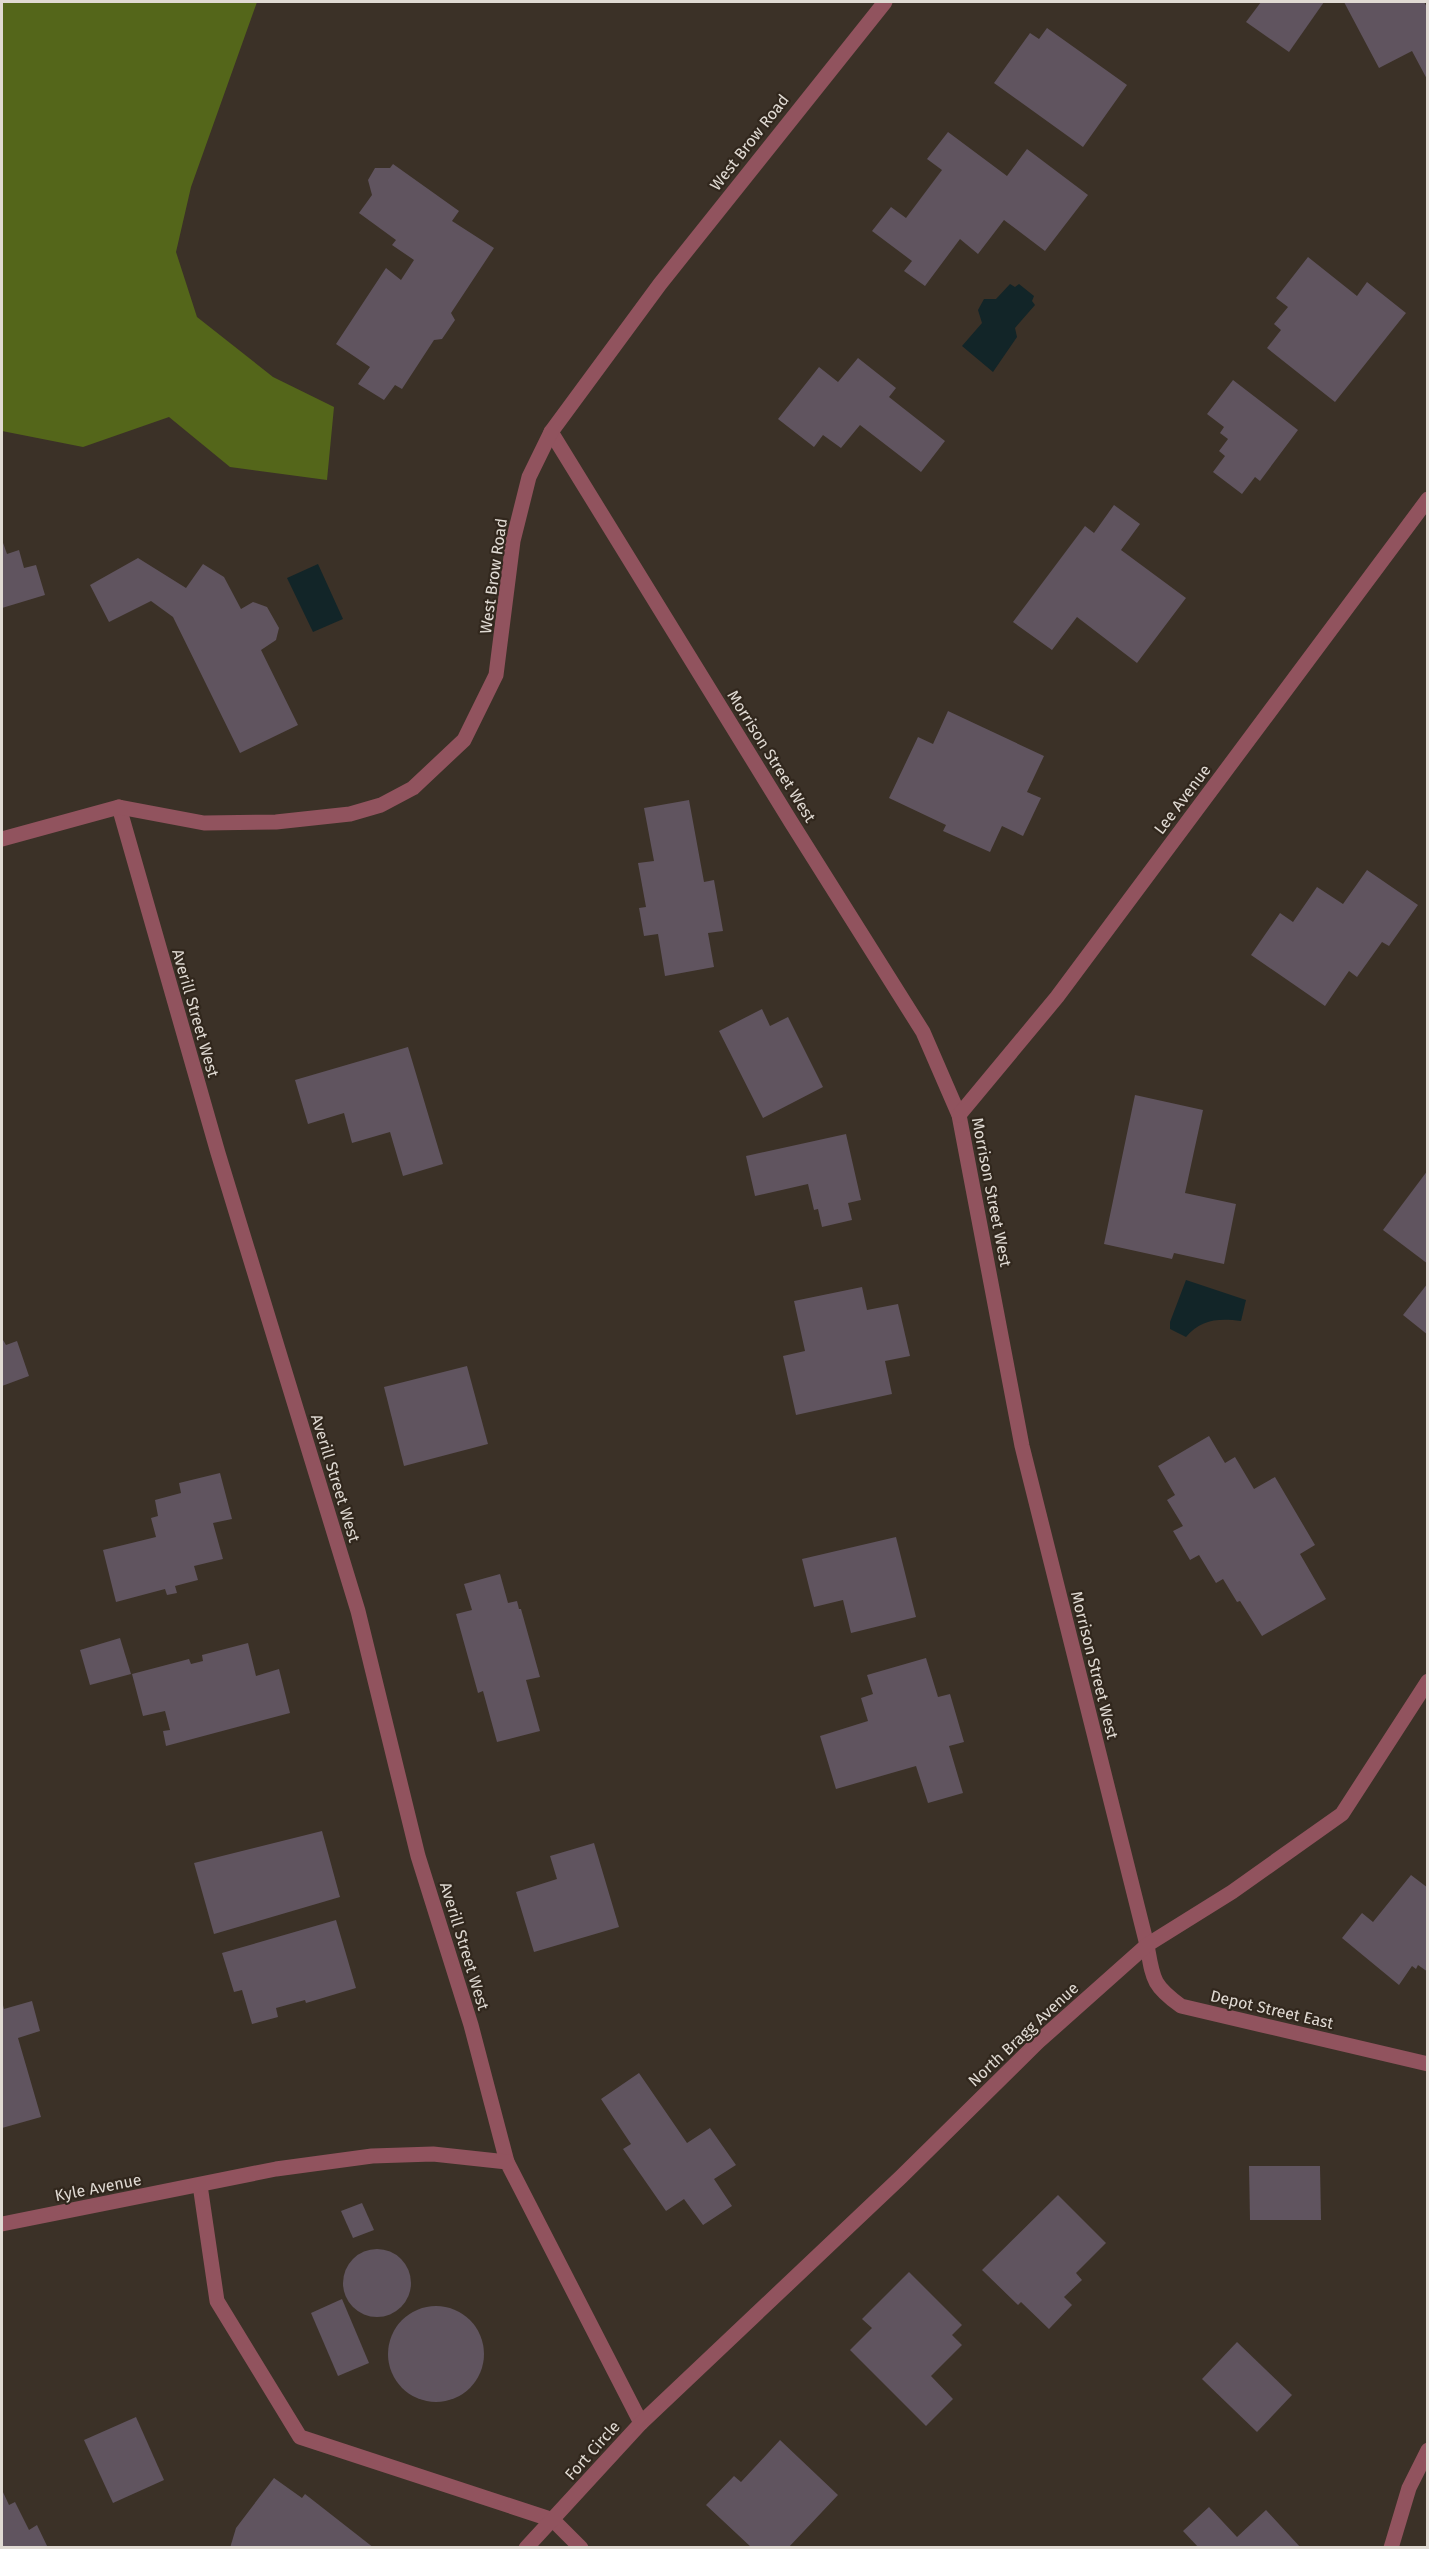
<svg xmlns="http://www.w3.org/2000/svg" width="1429" height="2549" font-family="'Fira Sans',sans-serif">
<style>
.forest{fill:#54661a}
.water{fill:#122528}
.building{fill:#60545f}
.lines{fill:none;stroke-linecap:round;stroke-linejoin:round}
.street{stroke:#91535e;stroke-width:15}
.labels{text-anchor:middle;stroke-width:4.5;stroke-linejoin:round;paint-order:stroke}
.street-label{font-size:16px;fill:#e0dad3;stroke:#31271d}
</style>
<rect width="100%" height="100%" fill="#3b3127"/>
<polygon class="forest" points="2,2 257,2 191,187 176,252 197,317 273,377 334,407 327,480 230,467 169,417 83,447 2,431"/>
<g class="water">
<polygon points="1010,284 1015,287 1019,284 1034,296 1032,301 1035,305 1015,328 1017,337 993,372 962,346 982,323 978,310 984,299 996,299"/>
<polygon points="318,564 343,619 313,632 287,578"/>
<path d="M1186,1280L1246,1300L1241,1321C1219,1318 1201,1319 1186,1337L1170,1329V1322Z"/>
</g>
<g class="building">
<polygon points="1261,2 1324,2 1289,52 1246,22"/>
<polygon points="1344,2 1424,2 1428,9 1428,81 1412,51 1379,68"/>
<polygon points="1047,28 1127,85 1083,147 994,83 1030,33 1039,39"/>
<polygon points="948,132 1007,176 1027,149 1088,195 1045,251 1004,220 978,254 960,239 925,286 904,271 912,261 872,231 891,207 906,218 942,170 927,159"/>
<polygon points="393,164 459,211 452,221 494,248 451,313 455,320 442,339 434,340 402,389 395,385 384,400 358,384 370,367 336,344 386,268 401,280 414,260 392,245 396,240 359,213 372,195 368,180 375,168 390,168"/>
<polygon points="1308,257 1357,296 1367,282 1406,313 1335,402 1267,348 1281,330 1274,324 1288,307 1276,298"/>
<polygon points="858,358 896,388 889,397 945,441 921,472 860,425 841,448 823,435 814,447 778,419 819,367 838,382"/>
<polygon points="1233,380 1298,430 1260,481 1255,477 1242,494 1213,472 1225,456 1219,451 1228,439 1220,433 1224,427 1207,414"/>
<polygon points="1114,505 1140,524 1121,550 1186,598 1137,663 1077,617 1052,650 1013,622 1085,526 1094,533"/>
<polygon points="2,540 7,554 19,550 24,568 36,565 45,595 2,608"/>
<polygon points="138,558 186,588 203,564 224,577 241,609 253,602 267,607 279,628 276,640 261,650 298,725 240,753 173,617 151,601 109,622 90,585"/>
<polygon points="948,711 1044,756 1027,792 1041,798 1023,836 1002,826 990,852 943,831 946,825 889,798 918,737 933,744"/>
<polygon points="689,800 704,882 714,880 723,931 708,933 714,967 665,976 658,934 644,936 639,908 646,907 638,863 654,861 644,808"/>
<polygon points="1367,870 1418,905 1389,946 1382,942 1357,977 1349,971 1325,1006 1251,955 1280,913 1293,922 1317,887 1343,904"/>
<polygon points="762,1009 770,1026 788,1017 823,1087 763,1118 719,1031"/>
<polygon points="408,1047 443,1164 403,1176 390,1132 352,1143 344,1113 308,1124 295,1080"/>
<polygon points="1135,1095 1203,1110 1185,1193 1236,1204 1224,1264 1174,1253 1172,1259 1104,1244"/>
<polygon points="846,1134 861,1200 848,1203 852,1220 822,1227 818,1209 814,1210 808,1184 755,1196 746,1156"/>
<polygon points="1428,1170 1428,1264 1383,1230"/>
<polygon points="1428,1283 1428,1335 1403,1315"/>
<polygon points="862,1287 867,1310 898,1304 910,1356 885,1361 892,1394 796,1415 783,1356 805,1351 794,1301"/>
<polygon points="2,1340 3,1340 6,1345 17,1341 29,1376 2,1386"/>
<polygon points="467,1366 488,1444 404,1466 384,1387"/>
<polygon points="1209,1436 1225,1463 1235,1457 1254,1489 1275,1477 1315,1545 1300,1554 1326,1599 1262,1636 1240,1601 1237,1602 1223,1579 1216,1583 1199,1555 1190,1560 1173,1531 1183,1526 1167,1500 1175,1495 1158,1466"/>
<polygon points="220,1473 232,1519 213,1523 223,1559 194,1566 198,1580 175,1586 177,1593 167,1595 165,1589 116,1602 103,1550 156,1537 151,1518 158,1516 155,1500 181,1493 179,1483"/>
<polygon points="896,1537 916,1617 851,1633 843,1600 814,1607 802,1559"/>
<polygon points="500,1574 508,1603 517,1601 519,1609 521,1609 540,1677 526,1680 540,1731 497,1742 483,1691 478,1693 456,1614 472,1610 464,1584"/>
<polygon points="120,1638 131,1674 90,1685 80,1650"/>
<polygon points="248,1643 256,1676 279,1669 290,1713 166,1746 163,1731 170,1730 165,1711 143,1716 132,1674 189,1659 191,1664 203,1661 202,1655"/>
<polygon points="926,1658 938,1697 950,1694 964,1742 949,1746 963,1793 928,1803 916,1766 836,1789 820,1736 868,1721 861,1698 873,1694 867,1675"/>
<polygon points="322,1831 340,1897 214,1934 194,1863"/>
<polygon points="594,1843 619,1927 534,1952 516,1892 557,1879 550,1856"/>
<polygon points="1411,1875 1428,1888 1428,1972 1418,1965 1416,1969 1412,1966 1399,1985 1342,1938 1362,1913 1373,1922"/>
<polygon points="336,1920 356,1988 306,2003 305,2000 276,2008 278,2017 252,2024 242,1990 234,1992 222,1953"/>
<polygon points="2,2001 4,2009 32,2001 40,2031 18,2038 41,2117 2,2128"/>
<polygon points="639,2073 687,2143 710,2128 736,2165 714,2179 732,2206 703,2225 684,2199 666,2211 623,2149 631,2144 601,2099"/>
<polygon points="1249,2166 1320,2166 1321,2220 1250,2220"/>
<polygon points="1058,2195 1106,2243 1076,2273 1082,2280 1064,2297 1072,2305 1049,2329 1021,2302 1018,2305 982,2270"/>
<polygon points="362,2203 374,2230 353,2238 341,2211"/>
<circle cx="377" cy="2283" r="34"/>
<polygon points="909,2272 962,2325 952,2335 962,2345 931,2376 953,2399 926,2426 850,2350 872,2328 862,2319"/>
<polygon points="342,2299 369,2363 338,2376 311,2313"/>
<circle cx="436" cy="2354" r="48"/>
<polygon points="1237,2342 1292,2395 1257,2432 1202,2379"/>
<polygon points="136,2417 164,2480 113,2503 84,2440"/>
<polygon points="780,2440 838,2495 788,2548 752,2548 706,2505 734,2476 741,2482"/>
<polygon points="274,2478 302,2498 305,2494 374,2548 230,2548 236,2528"/>
<polygon points="2,2490 9,2505 15,2502 29,2530 37,2525 48,2548 2,2548"/>
<polygon points="1209,2507 1237,2537 1266,2510 1301,2548 1199,2548 1183,2531"/>
</g>
<g class="lines">
<g class="street">
<path d="M551,432L791,822L923,1032L959,1115L1022,1446L1147,1945C1153,1979 1152,1985 1181,2006L1428,2064"/>
<polyline points="119,807 218,1153 358,1611 418,1856 471,2025 507,2162"/>
<polyline points="2,839 119,807 204,823 276,822 350,814 381,805 413,788 464,740 496,675 513,541 529,477 551,432 660,284 885,2"/>
<polyline points="959,1115 1057,997 1428,499"/>
<polyline points="200,2185 217,2301 300,2437 553,2520 581,2548"/>
<polyline points="2,2224 276,2169 372,2156 433,2154 507,2162 641,2423"/>
<polyline points="526,2548 641,2423 901,2177 1038,2042 1147,1945 1232,1892 1342,1814 1428,1681"/>
<polyline points="1391,2548 1409,2488 1428,2450"/>
</g>
</g>
<g class="labels">
<g class="street-label">
<text transform="translate(749 142) rotate(-52)" y="6">West Brow Road</text>
<text transform="translate(493 576) rotate(-82)" y="6">West Brow Road</text>
<text transform="translate(772 756) rotate(58)" y="6">Morrison Street West</text>
<text transform="translate(1182 799) rotate(-53)" y="6">Lee Avenue</text>
<text transform="translate(196 1013) rotate(74)" y="6">Averill Street West</text>
<text transform="translate(992 1192) rotate(79)" y="6">Morrison Street West</text>
<text transform="translate(336 1478) rotate(73)" y="6">Averill Street West</text>
<text transform="translate(1095 1665) rotate(76)" y="6">Morrison Street West</text>
<text transform="translate(465 1946) rotate(73)" y="6">Averill Street West</text>
<text transform="translate(1272 2009) rotate(13)" y="6">Depot Street East</text>
<text transform="translate(1023 2034) rotate(-43)" y="6">North Bragg Avenue</text>
<text transform="translate(98 2187) rotate(-11)" y="6">Kyle Avenue</text>
<text transform="translate(592 2450) rotate(-48)" y="6">Fort Circle</text>
</g>
</g>
<rect width="1429" height="2549" fill="none" stroke="#e0dad3" stroke-width="6"/>
</svg>
